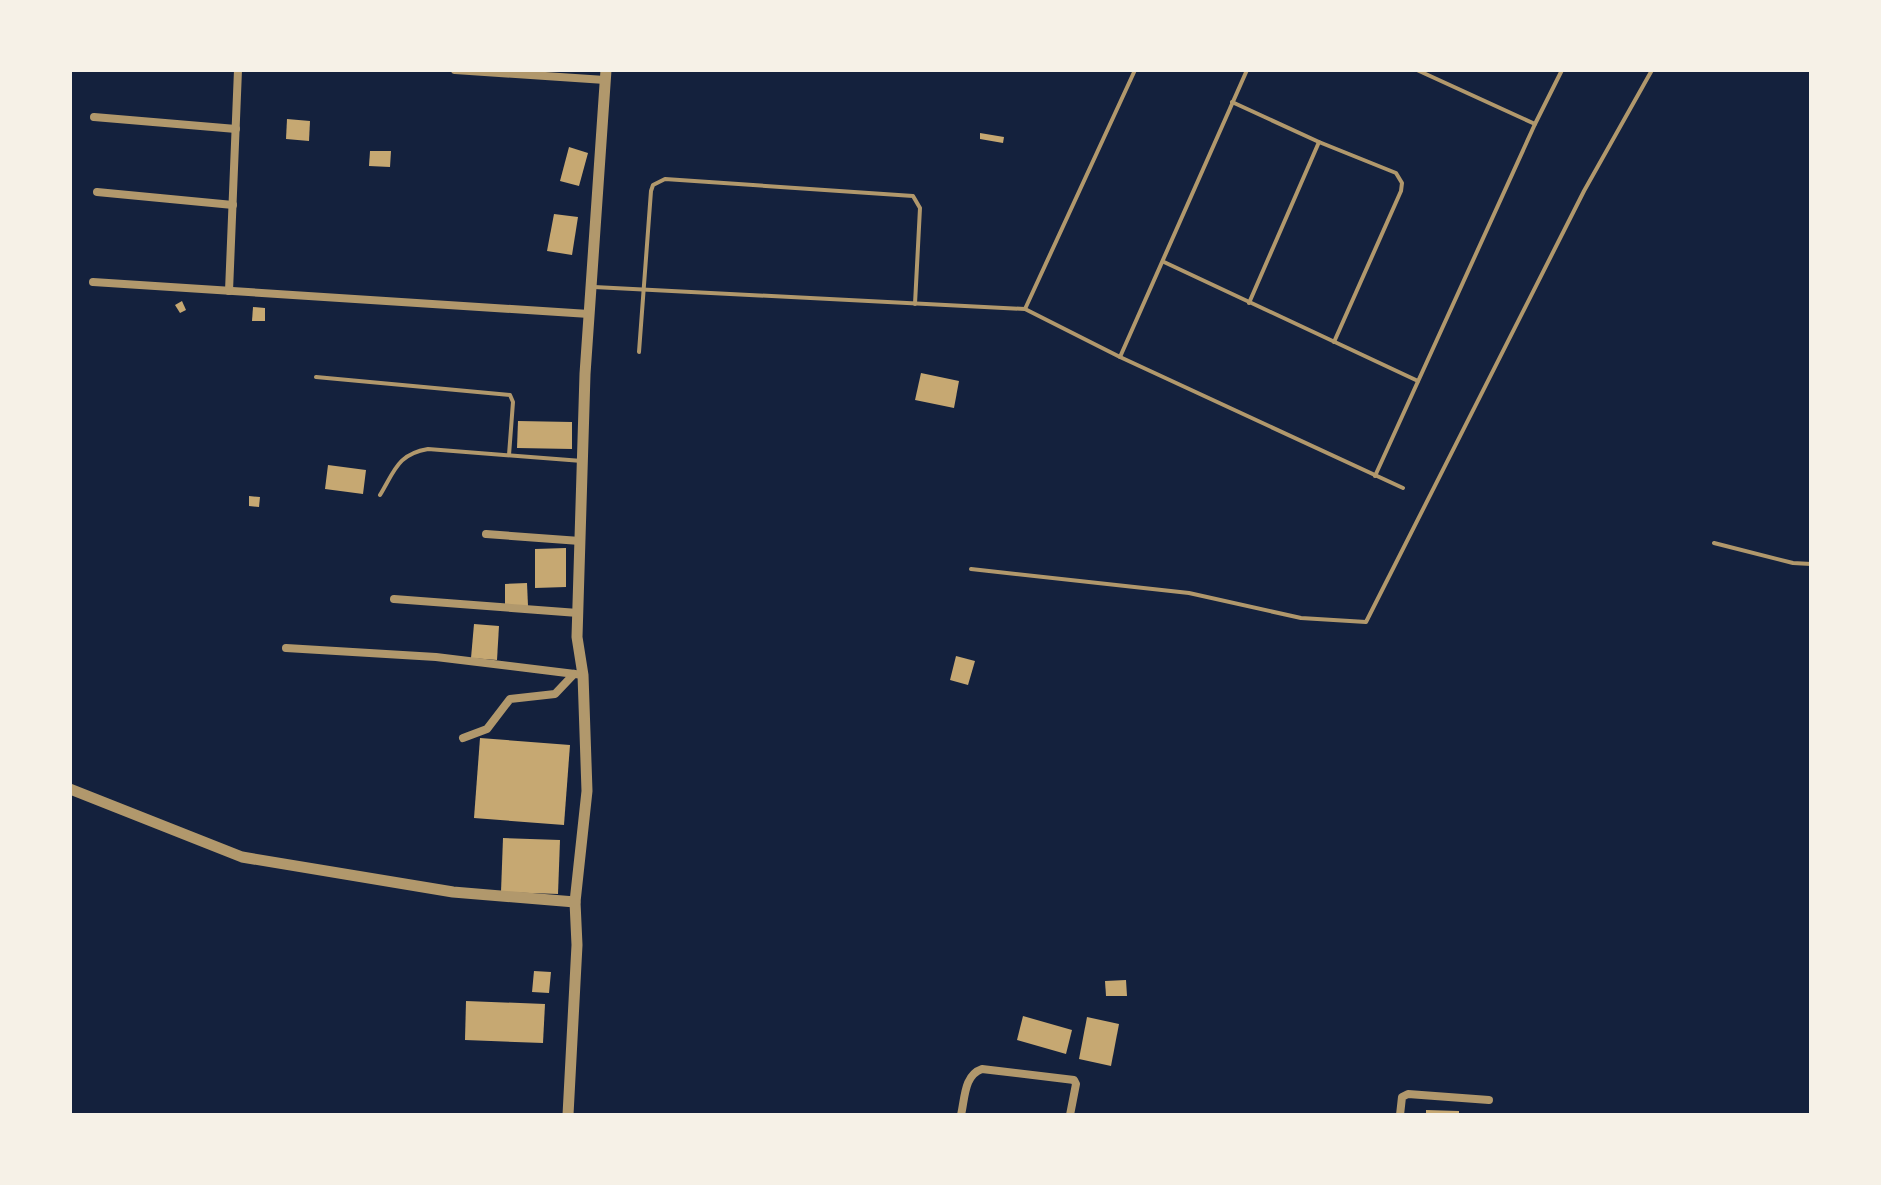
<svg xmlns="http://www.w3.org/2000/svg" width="1881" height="1185" font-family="Jost,sans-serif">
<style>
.building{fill:#c6a872}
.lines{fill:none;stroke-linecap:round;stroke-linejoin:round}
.service{stroke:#b1986c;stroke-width:4}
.minor{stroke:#b1986c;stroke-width:8}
.tertiary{stroke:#b1986c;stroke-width:11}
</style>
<rect width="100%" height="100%" fill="#14213d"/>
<g class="building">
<polygon points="287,119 310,121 309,141 286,139"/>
<polygon points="980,133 1004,137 1003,143 980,139"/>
<polygon points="569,147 588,153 579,186 560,181"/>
<polygon points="370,151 391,151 390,167 369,166"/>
<polygon points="554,214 578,217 572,255 547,251"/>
<polygon points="182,301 186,310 180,313 175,305"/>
<polygon points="253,307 265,308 265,321 252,321"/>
<polygon points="921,373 959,381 954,408 915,400"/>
<polygon points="518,421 572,422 572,449 517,448"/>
<polygon points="328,465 366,470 363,494 325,489"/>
<polygon points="249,496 260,497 259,507 249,506"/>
<polygon points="566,548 566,587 535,588 535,549"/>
<polygon points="527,583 528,606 505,606 505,584"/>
<polygon points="474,624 499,626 497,660 471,658"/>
<polygon points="956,656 975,661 968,685 950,680"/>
<polygon points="480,738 570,745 564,825 474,818"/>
<polygon points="503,838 560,840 558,894 501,892"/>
<polygon points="534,971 551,972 549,993 532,992"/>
<polygon points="1126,980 1127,996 1106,996 1105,981"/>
<polygon points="466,1001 545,1004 543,1043 465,1040"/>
<polygon points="1023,1016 1072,1030 1066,1054 1017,1040"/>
<polygon points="1087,1017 1119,1024 1111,1066 1079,1059"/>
<polygon points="1426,1110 1459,1111 1459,1115 1426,1115"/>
</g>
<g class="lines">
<g class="service">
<polyline points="1417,70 1535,124"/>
<polyline points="1232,102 1319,142 1396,173 1402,183 1401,191 1334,342"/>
<polyline points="1164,262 1418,381"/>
<polyline points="594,287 1025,309 1120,357 1403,488"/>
<polyline points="1249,303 1319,142"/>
<polyline points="1025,309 1135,70"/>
<polyline points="639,352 651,191 653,185 665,179 913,196 920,208 915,304"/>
<polyline points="1120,357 1247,70"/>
<polyline points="316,377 510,395 513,402 509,455"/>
<polyline points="1375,476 1535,124 1562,70"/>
<path d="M380,495C395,470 398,454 428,449L582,461"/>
<polyline points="1714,543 1793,563 1811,564"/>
<polyline points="971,569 1189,593 1301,618 1366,622 1584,191 1652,70"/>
</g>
<g class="minor">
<polyline points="455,70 605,80"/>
<polyline points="94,117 236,129"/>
<polyline points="97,192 233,205"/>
<polyline points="93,282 589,314"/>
<polyline points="229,291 238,70"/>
<polyline points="486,534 580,541"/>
<polyline points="394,599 578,613"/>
<polyline points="286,648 436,657 583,675"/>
<polyline points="463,738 487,729 510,699 555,694 574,674"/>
<path d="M961,1115C965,1098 964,1075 982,1069L1074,1080L1076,1084L1070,1115"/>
<polyline points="1400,1115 1402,1097 1408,1094 1489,1100"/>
</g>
<g class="tertiary">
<polyline points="70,789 242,857 453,892 575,902"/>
<polyline points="568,1115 577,945 575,902 587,791 583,675 577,637 585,374 606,70"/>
</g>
</g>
<rect width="1881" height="1185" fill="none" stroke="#f6f1e7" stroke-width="144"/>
</svg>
